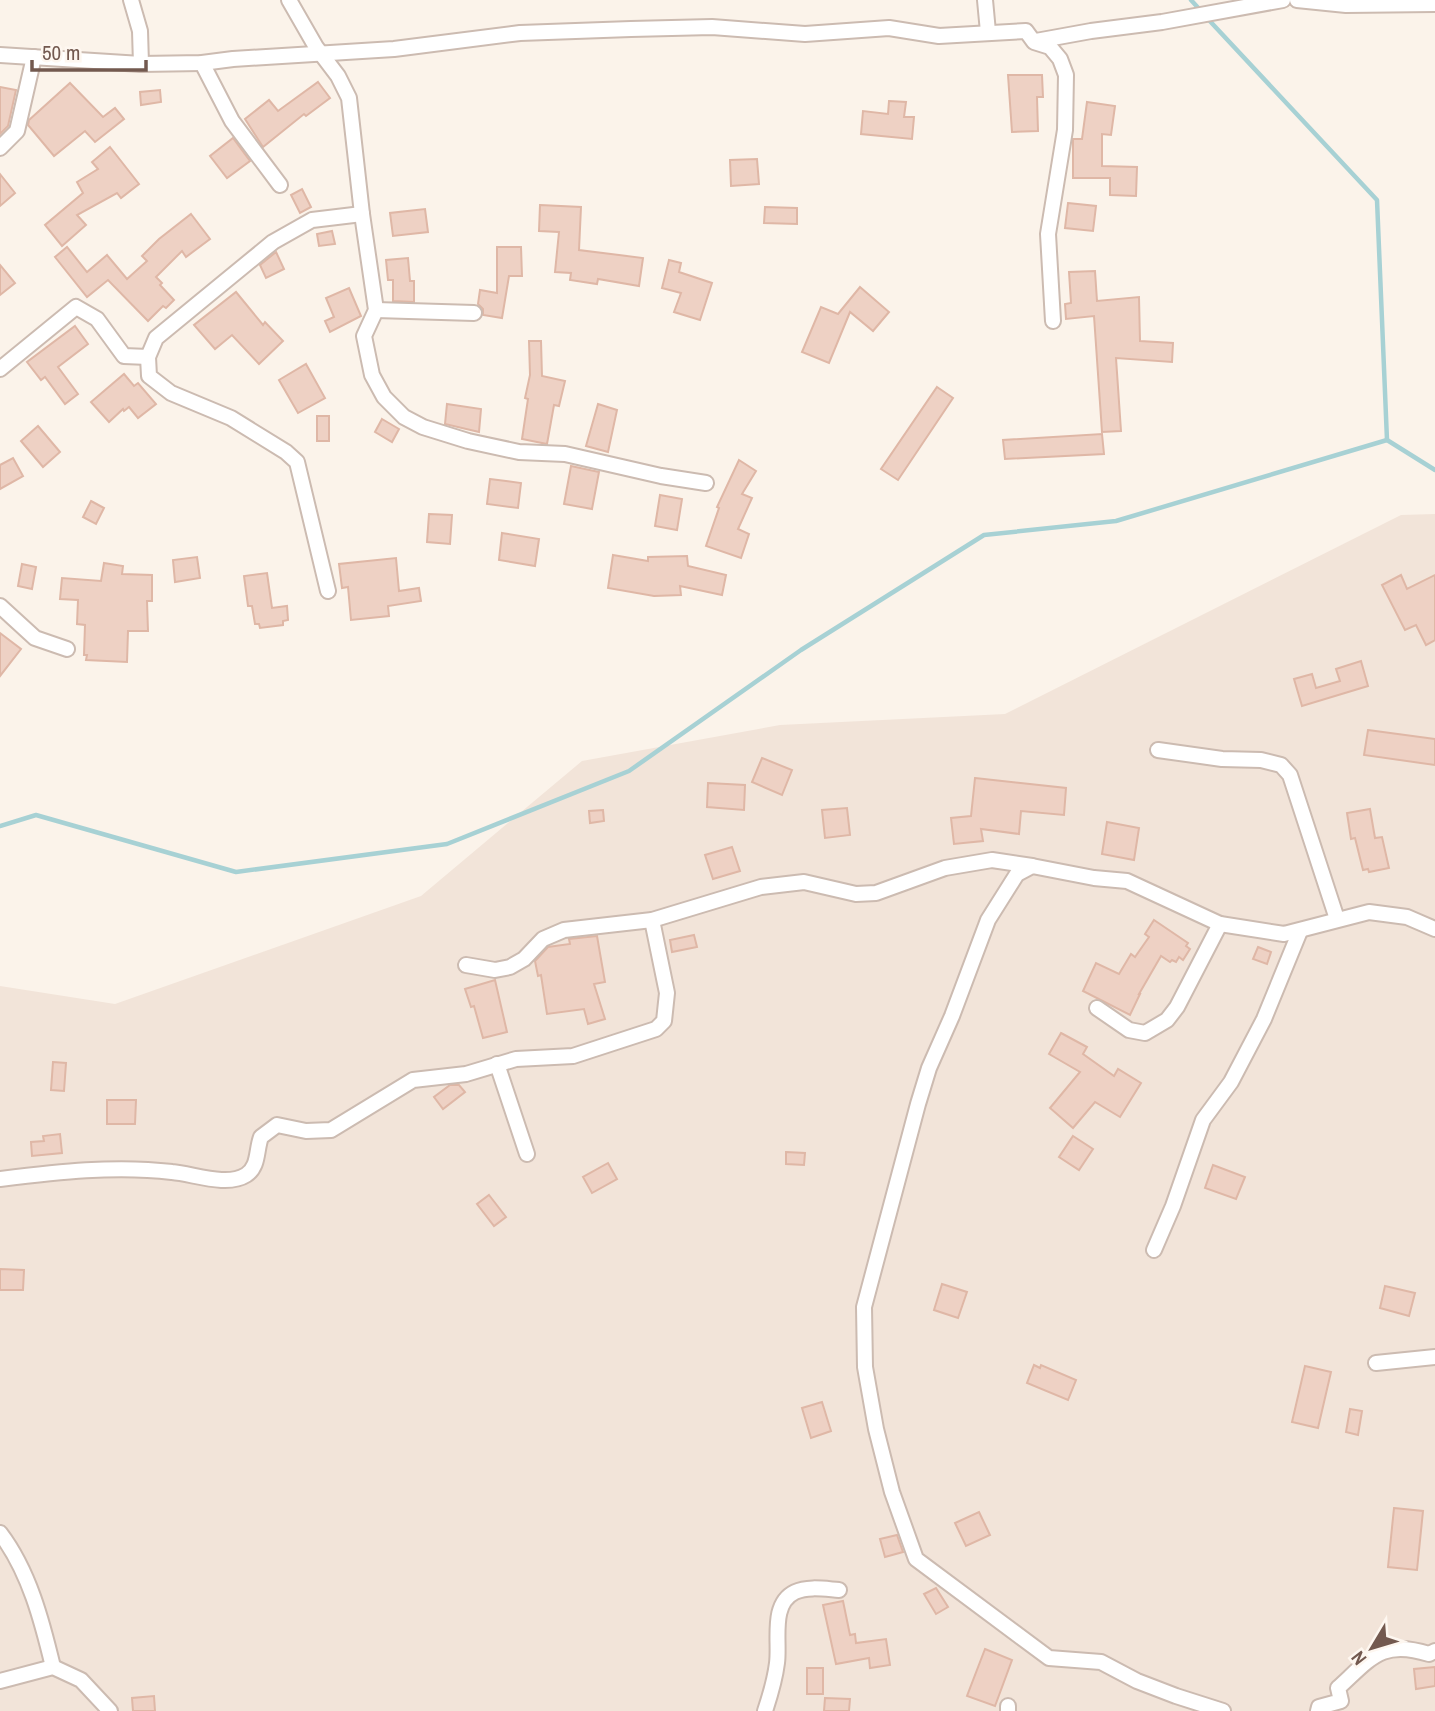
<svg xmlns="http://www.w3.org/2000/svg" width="1435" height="1711" font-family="'Archivo Narrow',sans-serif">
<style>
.residential{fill:#f2e4d9}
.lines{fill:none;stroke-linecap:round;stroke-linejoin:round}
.stream{stroke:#a7d1d4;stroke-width:4.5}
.building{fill:#eed1c4;stroke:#dfb7a6;stroke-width:2}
.minor-casing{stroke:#ccbbb1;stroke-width:18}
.minor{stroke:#fff;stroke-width:14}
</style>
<rect width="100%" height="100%" fill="#fbf3ea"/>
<polygon class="residential" points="1435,514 1435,1711 0,1711 0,986 115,1004 421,896 582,761 780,725 1005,714 1401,515"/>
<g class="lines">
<g class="stream">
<polyline points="1191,0 1201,11"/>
<polyline points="1207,18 1377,200 1387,440"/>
<polyline points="0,826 36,815 236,872 447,844 629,771 801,650 984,535 1116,521 1387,440 1435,470"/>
</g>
</g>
<g class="building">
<polygon points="1008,75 1042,75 1043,97 1037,97 1038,131 1012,132"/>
<polygon points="318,82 330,98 306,116 304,114 263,147 245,119 269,100 278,111"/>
<polygon points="70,83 103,117 115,108 124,119 95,142 85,131 54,156 28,125 29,120"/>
<polygon points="0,87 16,90 8,126 0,134"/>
<polygon points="160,90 161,102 141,105 140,92"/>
<polygon points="889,101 906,102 904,117 914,117 912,139 861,134 863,111 888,114"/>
<polygon points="1087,102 1115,106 1111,135 1102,134 1102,166 1137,167 1136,196 1110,195 1110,178 1073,178 1073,139 1082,139"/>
<polygon points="233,138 250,161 227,178 210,156"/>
<polygon points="110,147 139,184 121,198 117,193 77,215 86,225 62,246 45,225 83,193 77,182 98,169 92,162"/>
<polygon points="757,159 759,184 731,186 730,160"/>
<polygon points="0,174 15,193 0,206"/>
<polygon points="302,189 311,207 300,213 291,195"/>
<polygon points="1068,203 1096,206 1093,231 1065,228"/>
<polygon points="540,205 581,207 579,250 643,258 639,286 598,279 597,284 570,280 571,273 555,272 559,232 539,231"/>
<polygon points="765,207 797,208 797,224 764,223"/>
<polygon points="425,209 428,232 393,236 390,213"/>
<polygon points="191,214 210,239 186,257 182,251 156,277 162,283 160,285 174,300 166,308 163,306 148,321 108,280 87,297 55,257 67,247 87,272 107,255 127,279 147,261 142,256 159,239"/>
<polygon points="332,231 335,244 319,246 317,234"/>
<polygon points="497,247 521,247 522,276 509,276 502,318 483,315 483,309 478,304 480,290 497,293"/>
<polygon points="276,252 284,269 266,278 260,265"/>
<polygon points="408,258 410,281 414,281 414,302 393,301 393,280 388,280 386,260"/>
<polygon points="669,260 681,263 679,272 712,283 700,320 674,312 681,293 662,288"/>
<polygon points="0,265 15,283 0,295"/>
<polygon points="1095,271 1097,301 1139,297 1140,341 1173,343 1172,362 1116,358 1121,431 1102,432 1094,316 1066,319 1065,304 1071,303 1069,272"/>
<polygon points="860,287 889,312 873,331 850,312 829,363 802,352 821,307 838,314"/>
<polygon points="349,288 361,316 330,332 325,321 334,317 326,298"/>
<polygon points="236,292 263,325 265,322 283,341 259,364 232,335 215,349 194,325"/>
<polygon points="75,326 88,344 58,367 78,394 65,404 45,377 41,380 27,362"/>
<polygon points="529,341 541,341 542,376 565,381 559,406 554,405 547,444 522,439 528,399 525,398 530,375"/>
<polygon points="306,364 325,398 298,413 279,380"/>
<polygon points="124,374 134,386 138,383 156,404 138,418 129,407 124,411 123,409 109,422 91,402"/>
<polygon points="937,387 953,398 898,480 881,469"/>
<polygon points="447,404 481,409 479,432 445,424"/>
<polygon points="598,404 617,410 608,452 586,446"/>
<rect x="317" y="416" width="12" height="25"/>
<polygon points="382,419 399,429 392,442 375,432"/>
<polygon points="38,426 60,452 43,467 21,441"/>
<polygon points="1102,434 1104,454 1005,459 1003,440"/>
<polygon points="13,458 23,476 0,489 0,465"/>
<polygon points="739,460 756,471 742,494 752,498 738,529 749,534 741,558 706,546 719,508 717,507"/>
<polygon points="571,466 599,472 592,509 564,504"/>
<polygon points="490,479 521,483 518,508 487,504"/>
<polygon points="660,495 682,499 677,530 655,526"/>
<polygon points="91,501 104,508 96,524 83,517"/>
<polygon points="429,514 452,515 450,544 427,542"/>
<polygon points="502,533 539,539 535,566 499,560"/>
<polygon points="613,555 648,561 648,557 687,556 688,566 726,575 722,595 680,586 681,595 654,596 608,588"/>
<polygon points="197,557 200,578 175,582 173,560"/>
<polygon points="396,558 399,591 419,588 421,601 388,606 389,616 351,620 348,587 342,588 339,564"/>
<polygon points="104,563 123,566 122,574 152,575 152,601 147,601 148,631 128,631 127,662 86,660 87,655 84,655 85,625 77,624 78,600 60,599 62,578 101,581"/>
<polygon points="22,564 36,567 32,589 18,586"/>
<polygon points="267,573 272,608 287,606 288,620 283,621 283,625 260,628 259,624 255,624 252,606 248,606 244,576"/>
<polygon points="1401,575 1407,589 1435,575 1435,640 1426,645 1416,625 1405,630 1382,585"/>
<polygon points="0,633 21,649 0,676"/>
<polygon points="1361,661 1368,686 1302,706 1294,679 1312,674 1316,688 1340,681 1336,669"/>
<polygon points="1368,730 1435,739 1435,765 1364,755"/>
<polygon points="762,758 792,770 782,795 752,782"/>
<polygon points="975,778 1066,788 1064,815 1021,811 1019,834 981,829 983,841 954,844 951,818 971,816"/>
<polygon points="708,783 745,785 744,810 707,807"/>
<polygon points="847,808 850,835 825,838 822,810"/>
<polygon points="1370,809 1375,838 1382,837 1389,868 1369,872 1368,869 1363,870 1355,838 1351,839 1347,813"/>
<polygon points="603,810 604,821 590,823 589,811"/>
<polygon points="1107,822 1139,828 1134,860 1102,854"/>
<polygon points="732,847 740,871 713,879 705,855"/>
<polygon points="1154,920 1188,943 1186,946 1190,949 1183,960 1179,957 1176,962 1172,960 1170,962 1161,956 1139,994 1140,994 1130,1015 1083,991 1096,963 1119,974 1131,954 1135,957 1149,937 1145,934"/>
<polygon points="694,935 697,947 672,952 670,940"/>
<polygon points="597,936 605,982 594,984 605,1019 588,1024 584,1009 547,1014 541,975 538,976 535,961 548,947 570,944 569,939"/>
<polygon points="1258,947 1271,952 1267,964 1253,959"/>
<polygon points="495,980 507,1032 483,1038 474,1006 471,1007 465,989"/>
<polygon points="1061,1033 1087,1047 1083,1054 1114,1076 1118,1069 1141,1083 1120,1117 1095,1102 1073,1128 1050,1108 1080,1072 1049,1054"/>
<polygon points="53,1062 66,1063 64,1091 51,1090"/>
<polygon points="450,1085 459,1085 465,1092 443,1109 434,1097"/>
<polygon points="107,1100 136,1100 135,1124 107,1124"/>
<polygon points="60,1134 62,1153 32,1156 31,1142 44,1141 43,1136"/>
<polygon points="1073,1136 1093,1149 1079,1170 1059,1157"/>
<polygon points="786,1152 805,1153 804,1165 786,1164"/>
<polygon points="608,1163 617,1179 592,1193 583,1177"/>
<polygon points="1213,1165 1245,1177 1236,1199 1205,1188"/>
<polygon points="489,1195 506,1217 494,1226 477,1204"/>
<polygon points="0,1269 24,1270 23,1290 0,1290"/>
<polygon points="942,1284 967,1292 958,1318 934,1310"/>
<polygon points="1385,1286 1415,1293 1409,1316 1380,1308"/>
<polygon points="1034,1365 1040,1368 1041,1365 1076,1380 1068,1400 1027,1383"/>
<polygon points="1305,1366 1331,1372 1318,1428 1292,1422"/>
<polygon points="822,1402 831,1431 811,1438 802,1408"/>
<polygon points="1350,1409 1362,1411 1358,1435 1346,1432"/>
<polygon points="1394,1508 1423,1511 1417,1570 1388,1567"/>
<polygon points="979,1512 990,1535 966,1546 955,1523"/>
<polygon points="897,1535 903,1552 885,1557 880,1539"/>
<polygon points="936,1588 948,1607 936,1614 924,1594"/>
<polygon points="843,1601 850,1635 855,1634 856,1643 886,1639 890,1665 870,1668 869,1658 836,1664 823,1605"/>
<polygon points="985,1649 1012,1660 995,1706 967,1696"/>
<polygon points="1435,1667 1435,1686 1416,1689 1414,1669"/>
<rect x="807" y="1668" width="16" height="26"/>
<polygon points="154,1696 155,1711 133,1711 132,1698"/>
<polygon points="825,1698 850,1699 849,1711 824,1711"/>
</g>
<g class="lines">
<defs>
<g id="minor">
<polyline points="131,0 140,31 141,64"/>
<polyline points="289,0 316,47 338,76 349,98 362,214 376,310 364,336 372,375 384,397 404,417 423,427 468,441 519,452 565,454 661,476 706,483"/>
<polyline points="985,0 988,32"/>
<polyline points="1297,0 1346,5 1435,4"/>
<polyline points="1036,41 1091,31 1162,22 1283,0"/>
<polyline points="0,55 141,64 202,63 233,59 394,49 520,33 631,29 712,27 805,34 889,28 939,36 1026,31 1034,42 1050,47 1060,59 1066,75 1065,130 1048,234 1053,321"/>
<polyline points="202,63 232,121 280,185"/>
<polyline points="0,148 17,131 34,57"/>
<polyline points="376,310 474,313"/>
<polyline points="0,369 76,307 97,319 124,356 148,357"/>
<polyline points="328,591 297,462 286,452 231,418 171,393 149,376 148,357 156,338 273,242 312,220 362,214"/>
<polyline points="0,606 35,638 67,649"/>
<polyline points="1158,750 1222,759 1261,760 1281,765 1290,775 1337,919"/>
<polyline points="466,965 495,970 510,967 524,959 543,939 564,930 652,920 761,887 804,882 856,894 876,893 945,868 992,860 1032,866"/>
<polyline points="1097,1008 1129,1030 1145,1033 1167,1020 1177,1007 1220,924"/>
<polyline points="497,1064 527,1154"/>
<path d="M0,1179C57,1172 115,1165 172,1172C194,1174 227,1187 246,1175C259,1167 256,1150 261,1137L277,1125L306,1131L331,1130L413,1080L466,1074L516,1059L573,1056L656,1029L664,1021L667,993L652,920"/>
<polyline points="1154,1250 1173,1206 1203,1120 1231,1082 1264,1019 1300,931"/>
<polyline points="1376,1363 1435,1357"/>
<path d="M0,1533C29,1571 42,1621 53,1667"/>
<polyline points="0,1681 53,1667 81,1680 110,1711"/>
<polyline points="1008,1706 1008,1711"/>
<path d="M765,1711C770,1696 775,1679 777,1663C780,1641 770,1604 795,1592C808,1586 825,1589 839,1590"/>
<polyline points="1223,1711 1176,1696 1137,1681 1101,1662 1049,1658 916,1559 892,1492 876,1429 865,1367 864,1307 918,1104 929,1068 952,1016 988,920 1017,874 1032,866 1094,878 1127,881 1220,924 1284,934 1369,912 1407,917 1435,929"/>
<path d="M1318,1711L1319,1707L1341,1701L1338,1688C1371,1658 1382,1639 1429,1654L1435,1651"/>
</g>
</defs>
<use href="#minor" class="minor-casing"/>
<use href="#minor" class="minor"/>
</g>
<g transform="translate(1372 1648) rotate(232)" stroke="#fef7f0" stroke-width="5" paint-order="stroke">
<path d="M0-5L12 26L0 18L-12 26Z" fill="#73594f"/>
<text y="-10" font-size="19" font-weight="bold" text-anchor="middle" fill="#73594f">N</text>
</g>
<path d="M32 60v10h114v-10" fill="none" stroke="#73594f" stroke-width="3.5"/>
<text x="42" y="60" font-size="21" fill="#73594f" stroke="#fef7f0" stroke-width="5" paint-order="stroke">50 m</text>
</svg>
